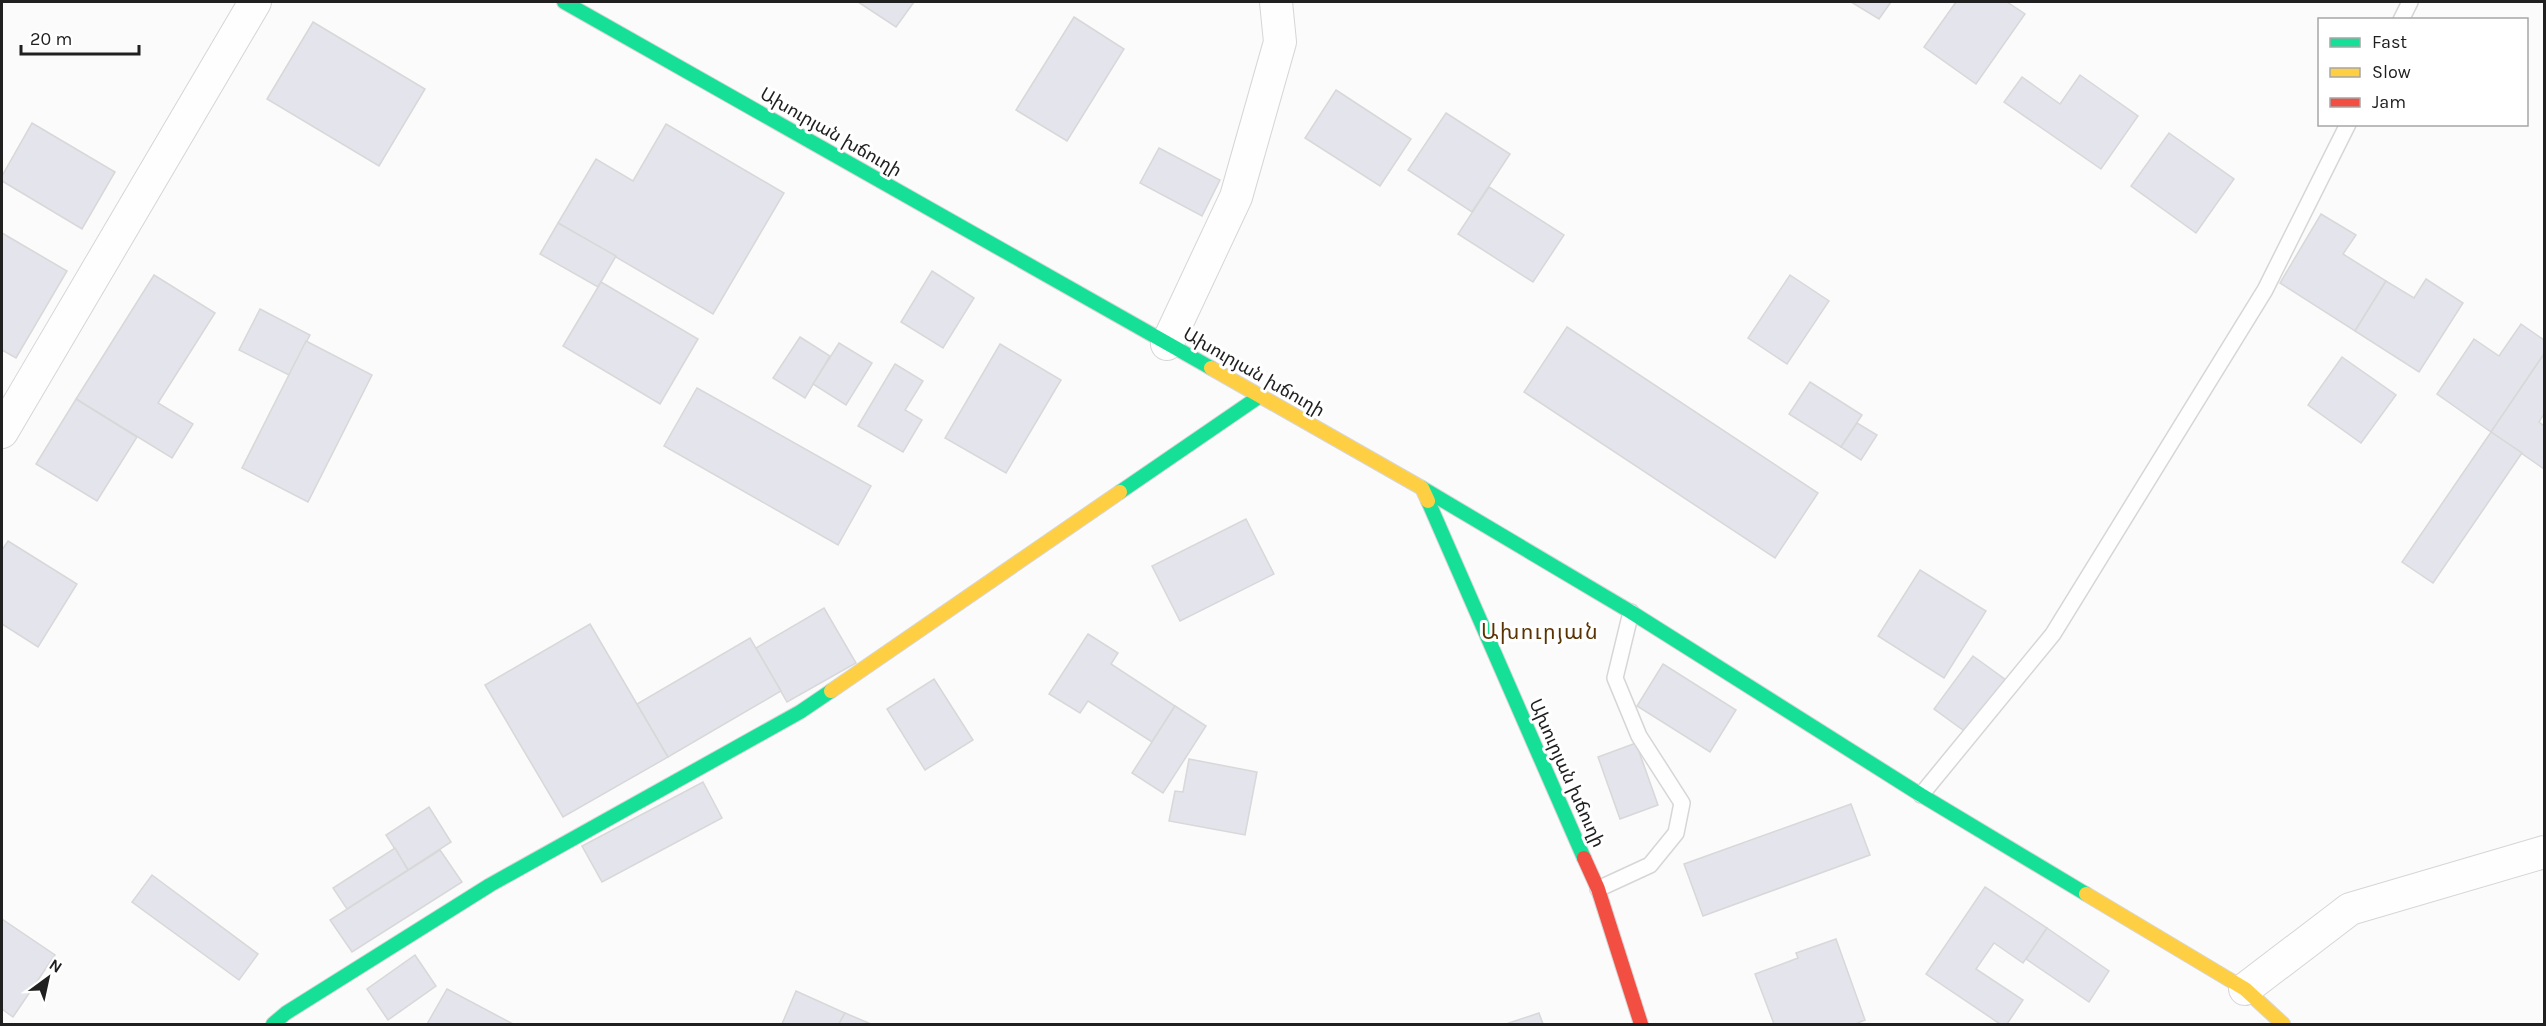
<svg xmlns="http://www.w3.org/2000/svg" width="2546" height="1026" font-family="Karla,'Noto Sans Armenian',sans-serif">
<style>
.building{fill:#e3e4ec;stroke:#d8d8d8;stroke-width:1.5}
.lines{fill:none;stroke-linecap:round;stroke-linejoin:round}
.lane-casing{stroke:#d6d6d6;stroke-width:18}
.street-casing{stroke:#d6d6d6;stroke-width:34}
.fast-casing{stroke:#d6d6d6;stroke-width:16}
.slow-casing{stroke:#d6d6d6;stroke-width:16}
.jam-casing{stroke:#d6d6d6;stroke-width:16}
.lane{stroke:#fefefe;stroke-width:15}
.street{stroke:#fefefe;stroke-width:32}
.fast{stroke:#16e098;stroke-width:14}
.slow{stroke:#ffcf43;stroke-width:14}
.jam{stroke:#f24e42;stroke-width:14}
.labels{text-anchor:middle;stroke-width:6;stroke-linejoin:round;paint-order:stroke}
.street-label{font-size:18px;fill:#202021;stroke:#fff}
.quarter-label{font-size:21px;letter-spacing:1.5px;fill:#593301;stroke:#fff}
</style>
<rect width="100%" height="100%" fill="#fbfbfb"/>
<g class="building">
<polygon points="858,2 914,2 896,27"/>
<polygon points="1851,2 1891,2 1879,19"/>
<polygon points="1956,2 2007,2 2025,14 1976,84 1924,47"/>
<polygon points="1074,17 1124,49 1067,141 1016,110"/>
<polygon points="313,22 425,89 379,166 267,99"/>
<polygon points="2080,75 2138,116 2101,169 2004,102 2022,77 2060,104"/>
<polygon points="1336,90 1411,139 1380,186 1305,138"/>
<polygon points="1446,113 1510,154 1472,212 1408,170"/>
<polygon points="32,123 115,172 82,229 2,181 2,176"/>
<polygon points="666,124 784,193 713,314 558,223 596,159 633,181"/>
<polygon points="2169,133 2234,179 2196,233 2131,186"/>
<polygon points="1159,148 1220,180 1202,216 1140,183"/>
<polygon points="1489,187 1564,235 1533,282 1458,234"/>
<polygon points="2321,214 2356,235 2343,254 2386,281 2355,331 2280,283"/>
<polygon points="558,223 616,256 598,287 540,254"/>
<polygon points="2,233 67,271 16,358 2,350"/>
<polygon points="932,271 974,298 943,348 901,322"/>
<polygon points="154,275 215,313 158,403 193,424 172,458 76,399"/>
<polygon points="1790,275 1829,301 1787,364 1748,338"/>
<polygon points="2426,279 2463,303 2419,372 2355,331 2386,281 2414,298"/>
<polygon points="601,282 698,339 660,404 563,346"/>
<polygon points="260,309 310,335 289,375 239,350"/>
<polygon points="2521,324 2544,340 2544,354 2491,432 2437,394 2474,339 2499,356"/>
<polygon points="1567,327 1818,493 1775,558 1524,392"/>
<polygon points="800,337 830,356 805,398 773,378"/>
<polygon points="306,341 372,375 308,502 242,468"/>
<polygon points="839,343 872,363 846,405 813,384"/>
<polygon points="1000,344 1061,380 1006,473 945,438"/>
<polygon points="2544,354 2544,414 2539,422 2544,426 2544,469 2491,432"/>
<polygon points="2342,357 2396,395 2361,443 2308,405"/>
<polygon points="895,364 923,381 905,410 922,420 903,452 858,426"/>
<polygon points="1810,382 1862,415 1841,447 1789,414"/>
<polygon points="697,388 871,486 838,545 664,446"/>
<polygon points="76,399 137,437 97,501 36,464"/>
<polygon points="1857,423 1877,435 1861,460 1841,447"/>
<polygon points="2491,432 2522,453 2433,583 2402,562"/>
<polygon points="1246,519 1274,574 1180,621 1152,566"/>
<polygon points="8,541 77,584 38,647 2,624 2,550"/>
<polygon points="1920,570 1986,611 1944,678 1878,636"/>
<polygon points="824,608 856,663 787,702 756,648"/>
<polygon points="590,624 668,757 563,817 485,685"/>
<polygon points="1088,634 1118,653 1111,664 1175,706 1152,742 1088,701 1080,713 1049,694"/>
<polygon points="750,638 781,691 668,757 637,704"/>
<polygon points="1973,656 2006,680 1967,733 1934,709"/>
<polygon points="1663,664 1736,710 1710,752 1637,706"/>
<polygon points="934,679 973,740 925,770 887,709"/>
<polygon points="1175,706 1206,726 1163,793 1132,773"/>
<polygon points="1636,743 1658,805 1620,819 1598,757"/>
<polygon points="1189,759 1257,772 1245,835 1169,821 1175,791 1183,792"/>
<polygon points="703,782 722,818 602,882 582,846"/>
<polygon points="1851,804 1870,855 1703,916 1684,864"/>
<polygon points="429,807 451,842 408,870 386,835"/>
<polygon points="395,848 408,870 347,909 333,888"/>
<polygon points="440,850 462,882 352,952 330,920"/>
<polygon points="152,875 258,954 239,980 132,902"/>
<polygon points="1985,887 2047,928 2023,963 1994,943 1976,969 2023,1000 2007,1024 2000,1024 1926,974"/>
<polygon points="2,919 55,955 13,1017 2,1009"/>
<polygon points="2047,928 2109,971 2089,1002 2026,959"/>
<polygon points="1836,939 1865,1020 1855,1024 1774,1024 1755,974 1798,958 1796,953"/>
<polygon points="415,955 436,986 388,1020 367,989"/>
<polygon points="447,989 513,1024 427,1024"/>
<polygon points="796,991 845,1013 839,1024 782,1024"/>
<polygon points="845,1013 871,1024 839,1024"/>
<polygon points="1539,1013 1543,1024 1506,1024"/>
</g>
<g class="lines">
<defs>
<g id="lane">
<polyline points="2401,20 2410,2"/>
<polyline points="1921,795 2053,634 2265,290 2348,124"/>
<polyline points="1598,889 1650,865 1676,833 1682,803 1639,736 1615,678 1631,612"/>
</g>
<g id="street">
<polyline points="1167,344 1236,197 1280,42 1276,2"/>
<polyline points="2,432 255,2"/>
<polyline points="2245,989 2350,909 2544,852"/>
</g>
<g id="fast">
<polyline points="564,2 1211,368"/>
<polyline points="1422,488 1631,612 1921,795 2086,894"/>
<polyline points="1120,492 1260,396"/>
<polyline points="1428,501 1584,858"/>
<polyline points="273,1024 286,1013 490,885 800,712 831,691"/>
</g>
<g id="slow">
<polyline points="1211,368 1422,488 1428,501"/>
<polyline points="831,691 1120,492"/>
<polyline points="2086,894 2245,989 2283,1024"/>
</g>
<polyline id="jam" points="1584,858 1598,889 1641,1024"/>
</defs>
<use href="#lane" class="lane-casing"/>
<use href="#street" class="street-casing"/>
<use href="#fast" class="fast-casing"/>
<use href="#slow" class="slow-casing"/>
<use href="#jam" class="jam-casing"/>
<use href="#lane" class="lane"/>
<use href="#street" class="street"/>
<use href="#fast" class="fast"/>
<use href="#slow" class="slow"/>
<use href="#jam" class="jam"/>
</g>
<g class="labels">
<g class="street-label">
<text transform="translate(831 132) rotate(30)" y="6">Ախուրյան խճուղի</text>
<text transform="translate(1254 372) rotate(30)" y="6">Ախուրյան խճուղի</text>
<text transform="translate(1567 773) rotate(66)" y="6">Ախուրյան խճուղի</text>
</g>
<g class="quarter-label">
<text x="1540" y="639">Ախուրյան</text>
</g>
</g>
<rect width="2546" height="1026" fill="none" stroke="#202021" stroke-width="6"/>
<rect x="2318" y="18" width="210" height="108" fill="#ffffff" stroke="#a6a6a6" stroke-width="1.5"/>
<rect x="2330" y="38" width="30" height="9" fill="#16e098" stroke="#a6a6a6" stroke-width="1.5"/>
<text x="2372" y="48" font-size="18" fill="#202021">Fast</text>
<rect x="2330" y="68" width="30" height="9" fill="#ffcf43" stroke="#a6a6a6" stroke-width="1.5"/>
<text x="2372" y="78" font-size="18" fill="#202021">Slow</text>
<rect x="2330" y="98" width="30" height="9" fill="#f24e42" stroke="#a6a6a6" stroke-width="1.5"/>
<text x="2372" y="108" font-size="18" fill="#202021">Jam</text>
<g transform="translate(48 978) rotate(33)" stroke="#ffffff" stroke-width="4.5" paint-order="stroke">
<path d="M0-4.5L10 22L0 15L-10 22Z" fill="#202021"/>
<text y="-9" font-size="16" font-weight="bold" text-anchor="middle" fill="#202021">N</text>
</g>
<path d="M21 45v9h118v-9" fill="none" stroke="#202021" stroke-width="3"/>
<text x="30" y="45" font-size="18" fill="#202021" stroke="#ffffff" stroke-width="4.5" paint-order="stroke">20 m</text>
</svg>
